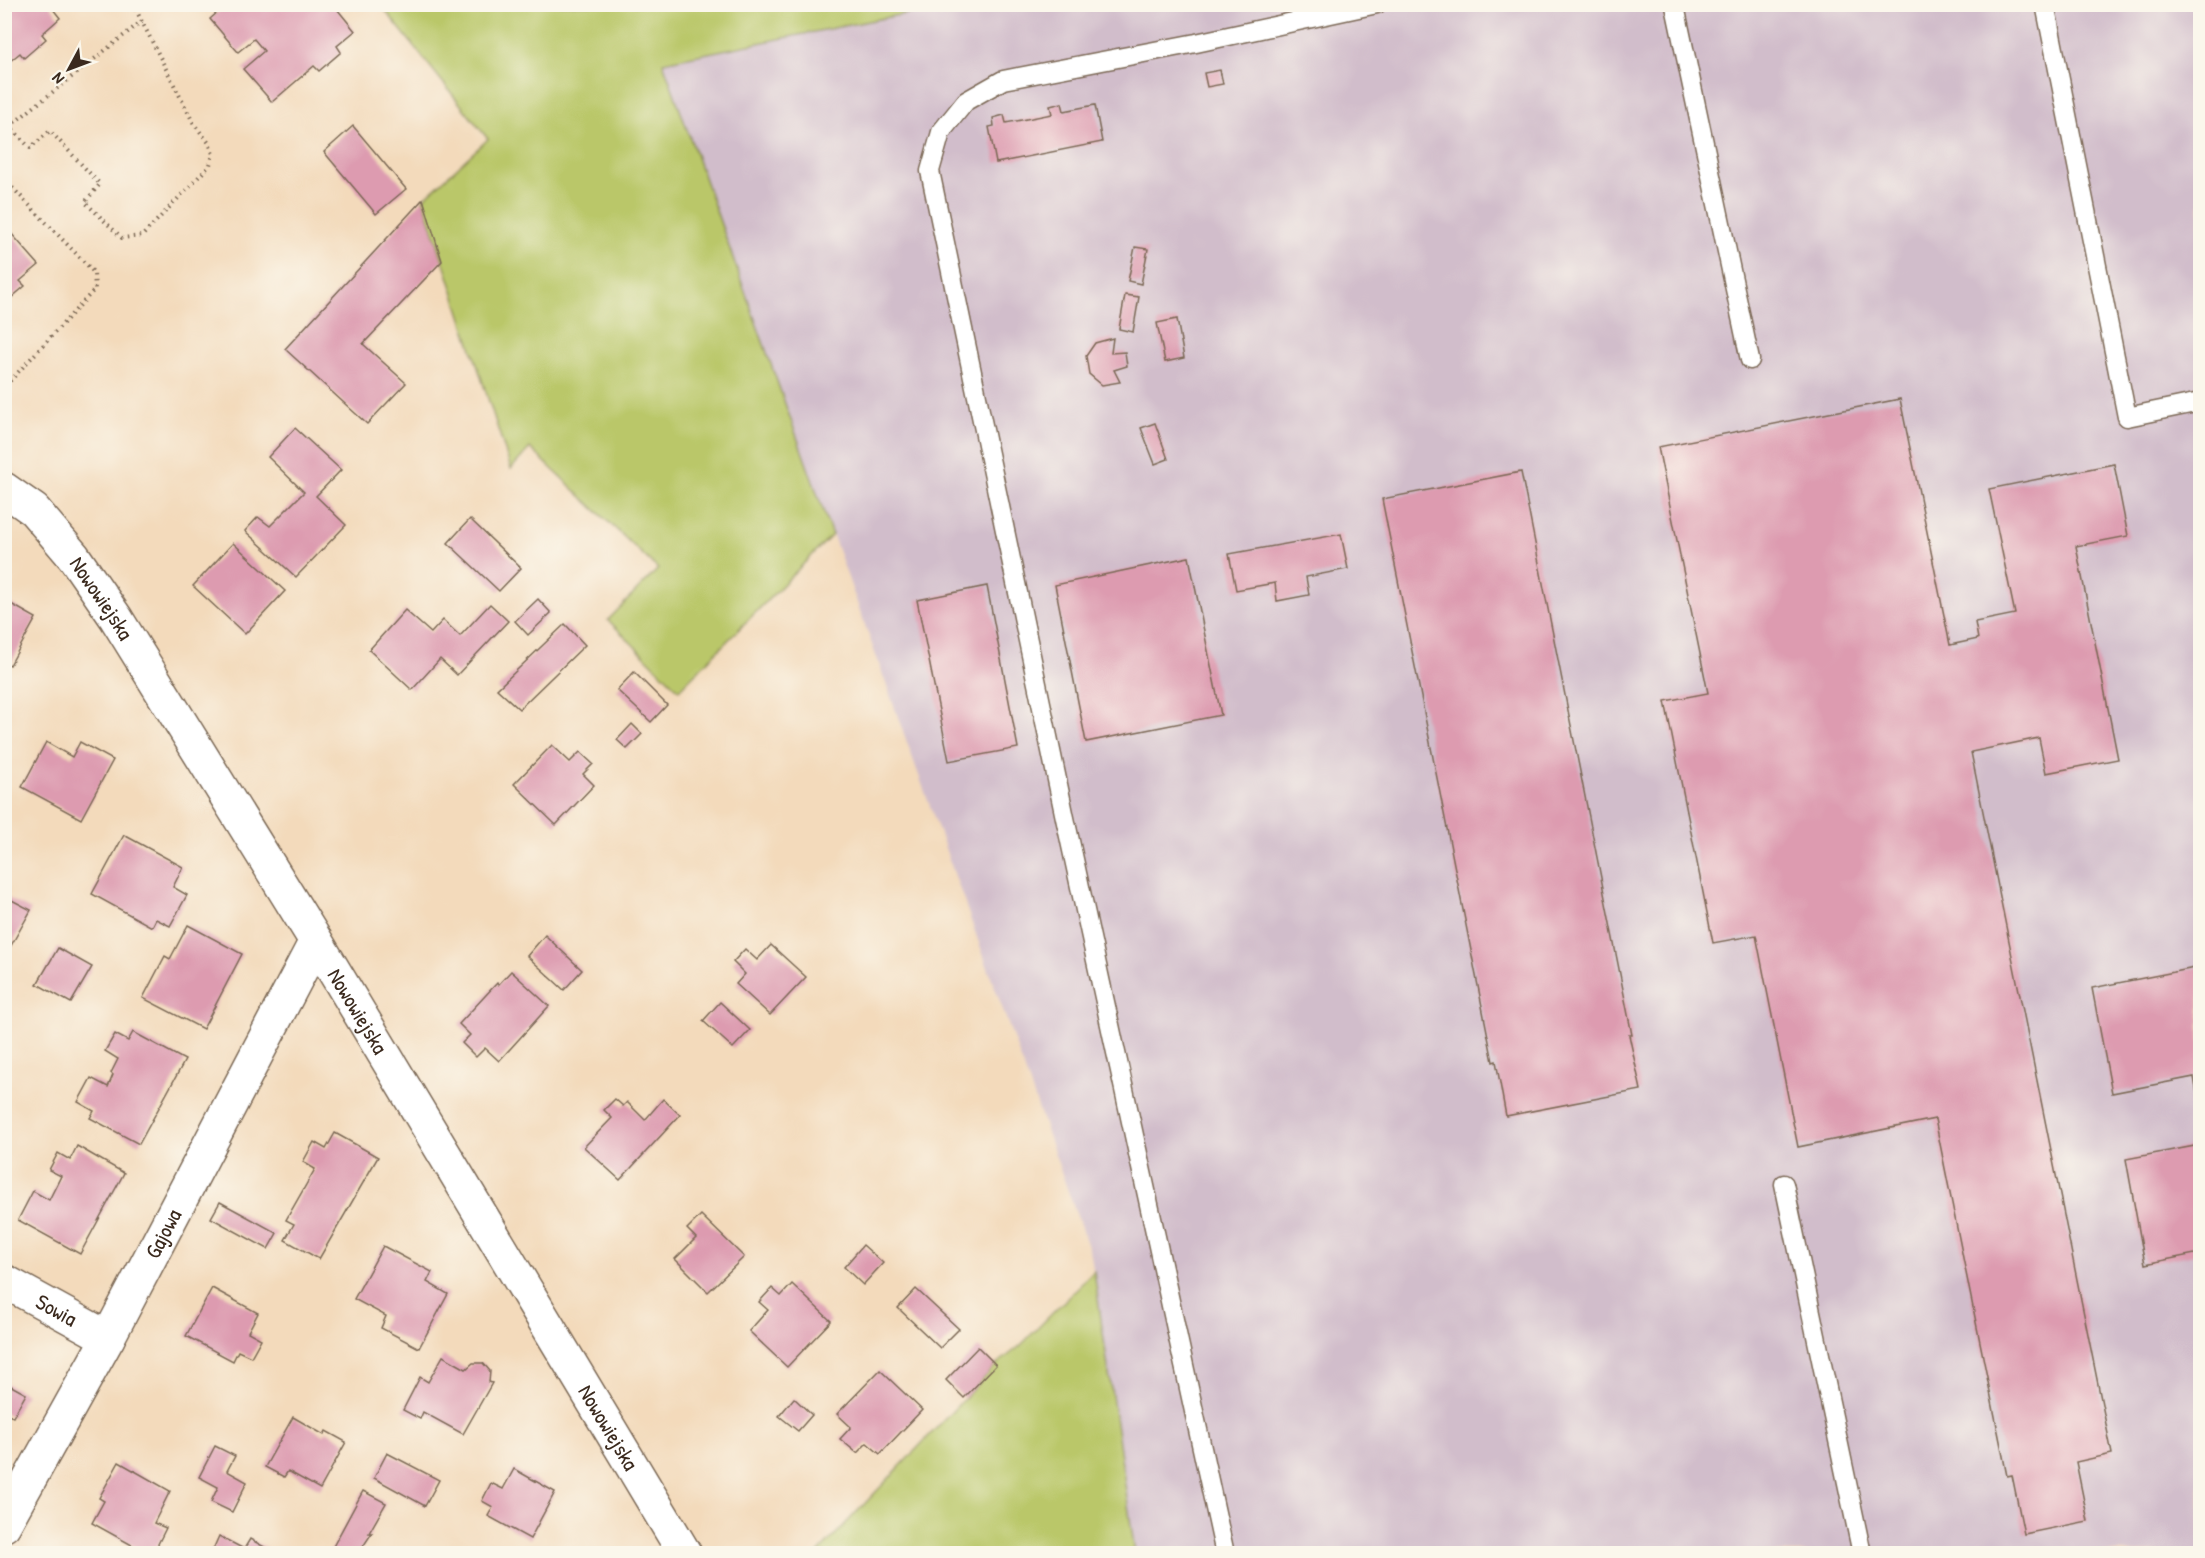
<svg xmlns="http://www.w3.org/2000/svg" width="2205" height="1558" font-family="'Patrick Hand',sans-serif">
<style>
.industrial{fill:#d1bdcb}
.green{fill:#bac769;stroke:#7a7844;stroke-width:1.5}
.building{fill:#dd9bb0}
.lines{fill:none;stroke-linecap:round;stroke-linejoin:round}
.service-casing{stroke:#7b6855;stroke-width:21}
.minor-casing{stroke:#7b6855;stroke-width:36}
.path{stroke:#7b6855;stroke-width:4;stroke-dasharray:1.5 4.5;stroke-linecap:butt}
.service{stroke:#fff;stroke-width:18}
.minor{stroke:#fff;stroke-width:33}
.labels{text-anchor:middle;stroke-width:4.5;stroke-linejoin:round;paint-order:stroke}
.street-label{font-size:22px;fill:#3b2a1e;stroke:#fbf7ec}
</style>
<rect width="100%" height="100%" fill="#fbf7ec"/>
<filter id="ink" filterUnits="userSpaceOnUse"><feTurbulence type="fractalNoise" baseFrequency=".0167" numOctaves="2"/><feDisplacementMap in="SourceGraphic" scale="12" xChannelSelector="R" yChannelSelector="G"/><feConvolveMatrix kernelMatrix="1 2 1 2 8 2 1 2 1" color-interpolation-filters="sRGB"/></filter>
<filter id="wash" filterUnits="userSpaceOnUse"><feTurbulence type="fractalNoise" baseFrequency=".008" numOctaves="4" result="noise"/><feDisplacementMap in="SourceGraphic" scale="24" xChannelSelector="R" yChannelSelector="G"/><feGaussianBlur stdDeviation="1.35" result="paint"/><feColorMatrix in="noise" values="0 0 0 0 0 0 0 0 0 0 0 0 0 0 0 0 0 1.4 0 .05"/><feComposite in="paint" operator="in"/></filter>
<g filter="url(#wash)">
<rect width="100%" height="100%" fill="#f3dabb"/>
<polygon class="industrial" points="949,4 2200,5 2200,1553 1135,1553 1091,1255 663,62"/>
<g class="green">
<polygon points="381,5 949,5 663,62 832,535 679,690 608,620 658,569 530,448 511,469 423,199 488,139"/>
<polygon points="1094,1271 1135,1553 818,1553 996,1365 1020,1346"/>
</g>
<g id="blocks">
<g class="building">
<polygon points="4,4 49,4 60,18 42,34 46,39 24,58 20,53 4,66"/>
<polygon points="227,4 333,4 355,31 337,46 341,52 319,71 314,66 272,102 243,69 264,51 254,39 238,52 210,19"/>
<polygon points="1220,70 1223,84 1207,87 1204,73"/>
<polygon points="1062,103 1064,111 1095,105 1102,142 996,163 989,127 994,126 993,118 1004,115 1006,123 1052,114 1050,106"/>
<polygon points="353,126 406,189 376,214 324,152"/>
<polygon points="423,199 442,261 363,344 406,383 367,424 285,349"/>
<polygon points="10,232 39,265 20,281 25,286 4,304 4,237"/>
<polygon points="1135,247 1148,249 1141,284 1128,281"/>
<polygon points="1125,295 1139,297 1133,332 1119,329"/>
<polygon points="1177,319 1184,358 1165,362 1157,323"/>
<polygon points="1113,338 1111,353 1125,352 1127,366 1114,370 1120,382 1102,385 1089,374 1086,356 1095,343"/>
<polygon points="1900,399 1950,645 1978,639 1975,622 2015,614 1989,489 2114,464 2128,536 2076,546 2118,759 2046,773 2039,738 1971,752 2112,1454 2076,1462 2088,1521 2024,1534 2012,1475 2007,1476 1935,1119 1798,1147 1756,935 1713,943 1665,701 1708,693 1658,447"/>
<polygon points="1155,423 1168,459 1155,464 1141,428"/>
<polygon points="295,428 341,470 316,496 346,525 296,577 245,531 258,517 270,526 304,492 268,457"/>
<polygon points="1521,472 1632,1035 1629,1035 1641,1090 1506,1116 1496,1061 1493,1062 1382,499"/>
<polygon points="470,519 521,568 499,591 448,543"/>
<polygon points="1341,534 1348,569 1306,577 1309,595 1277,601 1275,583 1236,590 1229,554"/>
<polygon points="233,543 285,591 245,634 193,586"/>
<polygon points="1189,557 1221,715 1086,742 1055,585"/>
<polygon points="987,586 1018,748 949,761 917,600"/>
<polygon points="538,599 551,613 528,635 515,621"/>
<polygon points="4,600 36,618 10,665 4,662"/>
<polygon points="490,604 508,621 457,675 440,659 412,690 369,650 405,610 431,633 443,620 460,636"/>
<polygon points="565,624 585,645 519,709 497,689"/>
<polygon points="634,672 667,705 651,722 617,690"/>
<polygon points="632,724 642,734 627,749 617,740"/>
<polygon points="46,742 72,757 80,742 113,760 81,819 22,787"/>
<polygon points="552,745 570,762 580,752 593,764 583,774 594,785 556,825 514,784"/>
<polygon points="124,835 183,867 173,887 187,895 170,926 156,919 152,927 92,894"/>
<polygon points="4,896 31,910 4,958"/>
<polygon points="188,925 242,954 203,1029 143,998 165,956 170,959"/>
<polygon points="545,935 582,970 564,990 527,956"/>
<polygon points="771,945 806,977 770,1015 736,984 745,974 733,962 745,949 757,960"/>
<polygon points="58,948 92,967 71,1003 37,984"/>
<polygon points="2200,967 2200,1093 2197,1094 2194,1077 2112,1093 2092,988"/>
<polygon points="511,971 549,1006 499,1061 485,1048 476,1057 462,1043 470,1035 459,1024 497,983 498,985"/>
<polygon points="720,1002 750,1030 733,1048 703,1021"/>
<polygon points="133,1032 185,1060 139,1144 90,1118 94,1111 78,1102 91,1078 108,1087 113,1075 111,1073 118,1059 105,1051 115,1034 128,1041"/>
<polygon points="615,1099 623,1106 627,1102 645,1120 663,1099 680,1115 620,1180 584,1147 612,1118 604,1110"/>
<polygon points="335,1133 378,1157 319,1259 285,1240 294,1224 286,1220 315,1169 303,1162 314,1142 326,1149"/>
<polygon points="2200,1145 2200,1253 2145,1264 2126,1159"/>
<polygon points="77,1146 124,1173 80,1254 18,1220 33,1191 49,1200 61,1176 49,1170 58,1153 70,1160"/>
<polygon points="220,1202 277,1233 268,1249 211,1218"/>
<polygon points="701,1215 744,1257 708,1292 675,1259 696,1238 687,1229"/>
<polygon points="863,1245 883,1263 863,1285 844,1267"/>
<polygon points="383,1246 432,1272 427,1282 448,1294 419,1348 381,1328 386,1316 354,1299"/>
<polygon points="792,1284 831,1321 787,1367 749,1331 768,1310 759,1302 772,1288 781,1296"/>
<polygon points="212,1288 258,1313 248,1332 261,1339 251,1357 238,1351 233,1361 186,1336"/>
<polygon points="916,1289 959,1329 940,1348 898,1308"/>
<polygon points="978,1347 996,1365 964,1398 946,1380"/>
<polygon points="443,1356 466,1369 473,1363 483,1363 490,1371 489,1382 492,1383 463,1434 423,1412 420,1419 403,1410 420,1377 428,1382"/>
<polygon points="880,1370 922,1410 880,1454 867,1443 857,1453 840,1439 851,1427 837,1414"/>
<polygon points="4,1382 26,1394 13,1417 4,1412"/>
<polygon points="794,1398 812,1415 798,1431 779,1416"/>
<polygon points="293,1417 324,1435 326,1431 346,1442 320,1489 288,1471 284,1477 265,1467"/>
<polygon points="215,1446 235,1456 227,1471 247,1482 232,1512 211,1502 218,1487 199,1477"/>
<polygon points="387,1453 439,1480 425,1506 374,1478"/>
<polygon points="119,1462 170,1491 154,1523 166,1528 153,1554 148,1554 92,1523 104,1501 99,1498"/>
<polygon points="514,1469 555,1492 530,1539 488,1516 493,1507 482,1501 491,1483 503,1489"/>
<polygon points="363,1491 386,1503 369,1533 372,1533 358,1554 329,1554"/>
<polygon points="219,1536 244,1549 250,1539 277,1554 211,1554"/>
</g>
</g>
</g>
<g filter="url(#ink)">
<use href="#blocks" fill-opacity="0" stroke="#7b6855" stroke-width="1.5"/>
<g class="lines">
<defs>
<g id="service">
<polyline points="1681,4 1675,6 1750,360"/>
<polyline points="2045,4 2127,417 2200,402"/>
<polyline points="1784,1184 1862,1554"/>
<polyline points="1225,1554 1065,818 930,171 941,132 966,101 1003,80 1196,43 1377,4"/>
</g>
<g id="minor">
<path id="s1" d="M4,489L34,510L74,557L116,618L316,941L685,1554"/>
<path id="s2" d="M4,1281L108,1338"/>
<path id="s3" d="M4,1525L108,1338L316,941"/>
</g>
</defs>
<use href="#service" class="service-casing"/>
<use href="#minor" class="minor-casing"/>
<g class="path">
<polyline points="133,4 194,124 209,143 213,154 210,165 142,236 122,238 85,202 100,184 50,131 30,148 10,126 142,21"/>
<polyline points="4,179 89,267 94,273 95,289 11,380 4,382"/>
</g>
<use href="#service" class="service"/>
<use href="#minor" class="minor"/>
</g>
</g>
<g class="labels">
<g class="street-label">
<text dy="8" stroke="none"><textPath href="#s1" startOffset="148">Nowowiejska</textPath></text>
<text dy="8" stroke="none"><textPath href="#s1" startOffset="634">Nowowiejska</textPath></text>
<text dy="8" stroke="none"><textPath href="#s3" startOffset="332">Gajowa</textPath></text>
<text dy="8" stroke="none"><textPath href="#s2" startOffset="60">Sowia</textPath></text>
<text dy="8" stroke="none"><textPath href="#s1" startOffset="1120">Nowowiejska</textPath></text>
</g>
</g>
<rect width="2205" height="1558" fill="none" stroke="#fbf7ec" stroke-width="24"/>
<g transform="translate(69 69) rotate(229)" stroke="#fbf7ec" stroke-width="4.5" paint-order="stroke">
<path d="M0-4.5L10 22L0 15L-10 22Z" fill="#3b2a1e"/>
<text y="-9" font-size="16" font-weight="bold" text-anchor="middle" fill="#3b2a1e">N</text>
</g>
</svg>
